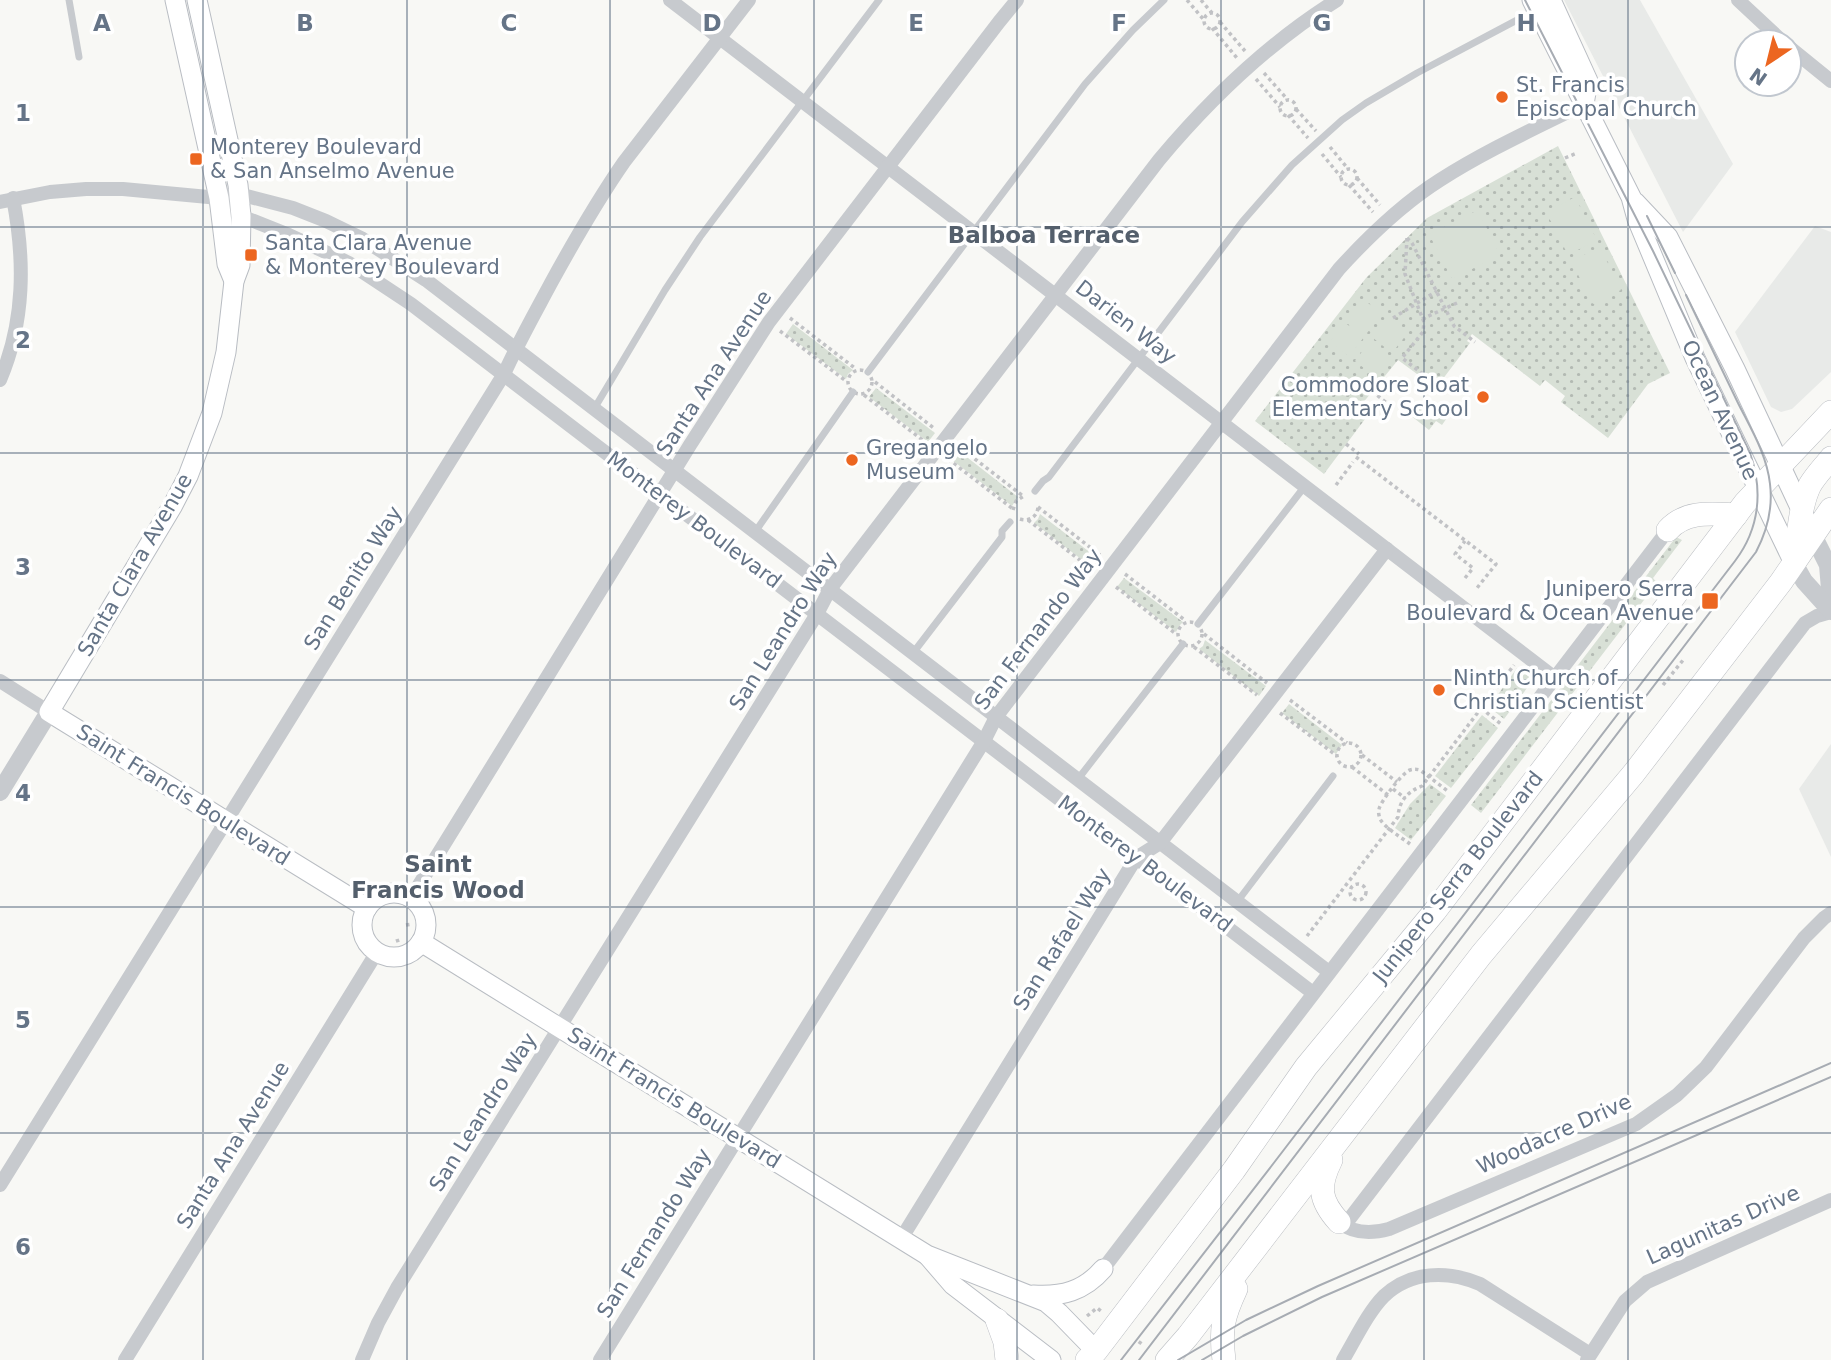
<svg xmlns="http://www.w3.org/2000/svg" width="1831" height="1360" font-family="'DejaVu Sans',sans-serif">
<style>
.built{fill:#e8eae8}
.green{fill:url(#green-dots)}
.pitch{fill:#d8e0d6}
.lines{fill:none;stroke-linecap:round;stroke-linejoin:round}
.secondary-casing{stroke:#b9bdc3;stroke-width:21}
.primary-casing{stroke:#babdc2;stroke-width:24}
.path{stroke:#c1c2c5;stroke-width:3.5;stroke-dasharray:3.5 3.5;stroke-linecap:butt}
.service{stroke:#c7cace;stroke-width:7}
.minor{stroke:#c7cace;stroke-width:14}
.tertiary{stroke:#c7cace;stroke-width:18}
.secondary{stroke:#fff;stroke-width:19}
.primary{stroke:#fff;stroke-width:23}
.tram{stroke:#a7acb3;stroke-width:2}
.grid{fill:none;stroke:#657487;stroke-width:2;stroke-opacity:0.55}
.poi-dot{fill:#ec6620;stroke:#fff;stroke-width:2.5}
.labels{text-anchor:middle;stroke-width:7;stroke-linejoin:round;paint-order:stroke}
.poi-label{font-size:21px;fill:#657487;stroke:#fff;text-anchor:start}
.street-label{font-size:21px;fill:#657487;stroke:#fff}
.neighbourhood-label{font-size:23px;font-weight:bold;fill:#545f6c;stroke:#fff}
.grid-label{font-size:23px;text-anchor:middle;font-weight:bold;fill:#657487;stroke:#fff;stroke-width:7;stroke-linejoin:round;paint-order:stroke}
</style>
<defs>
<pattern id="green-dots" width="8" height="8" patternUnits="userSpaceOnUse" patternTransform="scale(1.75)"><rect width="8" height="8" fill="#d8e0d6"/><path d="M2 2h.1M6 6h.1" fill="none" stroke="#b3bab3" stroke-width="1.8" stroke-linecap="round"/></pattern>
</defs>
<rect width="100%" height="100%" fill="#f8f8f5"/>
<g class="built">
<polygon points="1564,0 1640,0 1733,164 1683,232"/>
<polygon points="1815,226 1831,232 1831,372 1792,409 1781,412 1771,407 1735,332"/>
<polygon points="1831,744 1831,857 1799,789"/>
</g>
<g class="green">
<polygon points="1558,146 1670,373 1648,384 1608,438 1561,402 1565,396 1545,380 1540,386 1472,334 1467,341 1470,343 1436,388 1398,360 1362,404 1371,411 1324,474 1255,421 1366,278 1427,218"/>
<polygon points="793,324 853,370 848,374 846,379 786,334"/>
<polygon points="876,388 935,433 928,442 869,397"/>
<polygon points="1434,403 1449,415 1442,425 1436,421 1429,430 1410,415 1417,406 1427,413"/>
<polygon points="959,451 1018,497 1012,506 952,460"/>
<polygon points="1040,514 1100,560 1094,569 1034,523 1038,519"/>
<polygon points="1676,537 1682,540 1653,578 1657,583 1481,813 1471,805"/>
<polygon points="1124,578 1183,622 1179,626 1176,632 1117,587"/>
<polygon points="1205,640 1266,686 1259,696 1199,649 1203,646"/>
<polygon points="1517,668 1527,675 1531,680 1530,684 1504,719 1489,707"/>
<polygon points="1289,704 1342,745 1336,754 1282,713"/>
<polygon points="1482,715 1498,728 1451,788 1435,776"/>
<polygon points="1430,784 1446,796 1411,840 1395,828 1410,804"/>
</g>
<g class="pitch">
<polygon points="1575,197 1597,240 1568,255 1546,212"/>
<polygon points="1478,210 1500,255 1452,279 1429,234"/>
<polygon points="1600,247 1621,290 1593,304 1571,261"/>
<polygon points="1363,299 1382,314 1367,333 1348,318"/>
<polygon points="1388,319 1407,334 1392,353 1373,338"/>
<polygon points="1344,322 1364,337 1349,357 1330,341"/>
<polygon points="1369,342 1389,357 1374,376 1355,361"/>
</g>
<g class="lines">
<defs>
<g id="secondary">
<polyline points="175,0 219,198 227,264 234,281"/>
<polyline points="197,0 238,185 241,216 240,265 234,281 226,352 212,413 188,476 173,505 49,712 367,908"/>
<polyline points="1532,0 1631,197 1637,219 1695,358 1794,563"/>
<polyline points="1551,0 1588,81 1584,104"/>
<polyline points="1635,202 1668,237 1735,369 1805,518"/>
<circle cx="394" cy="925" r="32"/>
<polyline points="421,942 927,1255 1046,1302 1059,1313 1096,1351"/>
<polyline points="928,1256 953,1285 1051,1360"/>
<path d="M1033,1295C1062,1297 1084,1291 1103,1269"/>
</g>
<g id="primary">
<path d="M1668,530C1686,510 1712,514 1736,515"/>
<path d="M1795,556C1799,533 1800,505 1810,485C1816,475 1824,467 1831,458"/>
<path d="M1331,1160C1318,1186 1319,1200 1339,1222"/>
<polyline points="997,1320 1005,1342 1007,1360"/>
<polyline points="1087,1360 1096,1351 1234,1170 1306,1067 1435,911 1745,503 1831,412"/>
<polyline points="1167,1360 1188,1336 1481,955 1634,773 1781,582 1831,509"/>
<path d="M1224,1360C1220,1329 1223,1317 1236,1289"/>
</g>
</defs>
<use href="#secondary" class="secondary-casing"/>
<use href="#primary" class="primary-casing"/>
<g class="path">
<polyline points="1187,0 1204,20"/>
<polyline points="1201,0 1212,13"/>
<circle cx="1212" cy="21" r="8"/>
<polyline points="1220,22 1245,51"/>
<polyline points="1212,28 1237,58"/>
<polyline points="1264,73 1288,100"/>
<polyline points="1256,79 1280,107"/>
<circle cx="1288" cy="108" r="8"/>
<polyline points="1296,109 1316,131"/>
<polyline points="1288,115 1308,138"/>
<polyline points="1330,147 1349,170"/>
<polyline points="1322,154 1341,177"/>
<polyline points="1565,158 1577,153"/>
<circle cx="1349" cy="177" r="8"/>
<polyline points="1357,178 1380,205"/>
<polyline points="1349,185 1373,212"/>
<polyline points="1407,238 1405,274 1424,322 1423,332 1402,358 1440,387"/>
<polyline points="1407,238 1412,243 1454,326 1475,342"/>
<polyline points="790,318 856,369"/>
<polyline points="1393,318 1437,291"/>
<polyline points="1422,319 1457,303"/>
<polyline points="780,331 846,381"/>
<circle cx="860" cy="382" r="12"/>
<polyline points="875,382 935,429"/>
<polyline points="1372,391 1388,404"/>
<polyline points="864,395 925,442"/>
<polyline points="1346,444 1359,454"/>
<polyline points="958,446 1023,496"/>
<polyline points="1356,457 1496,564 1477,588"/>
<polyline points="948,459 1013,509"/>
<polyline points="1336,485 1353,462"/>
<polyline points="1038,507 1100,555"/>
<polyline points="1013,510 1016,501 1024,496"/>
<path d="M1020,519C1030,522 1038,516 1038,506"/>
<polyline points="1028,520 1090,568"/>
<polyline points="1125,574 1186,621"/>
<polyline points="1465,578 1473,568 1455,554 1465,541"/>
<polyline points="1116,587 1176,634"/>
<circle cx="1190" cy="634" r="12"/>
<polyline points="1204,634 1267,683"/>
<polyline points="1194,647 1257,695"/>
<polyline points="1663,685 1684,659"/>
<polyline points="1290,700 1347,743"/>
<polyline points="1481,708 1501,724"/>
<polyline points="1280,713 1337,756"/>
<circle cx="1349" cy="755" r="12"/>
<polyline points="1362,755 1397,782"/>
<polyline points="1352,767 1388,795"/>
<polyline points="1393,789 1405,798"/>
<path d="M1410,844C1401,837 1386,829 1380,819C1379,816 1378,812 1379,809C1381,801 1402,773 1410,770C1414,769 1416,769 1420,770L1449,792"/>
<circle cx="1358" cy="892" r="8"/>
<polyline points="406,925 412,924"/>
<path d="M1307,936L1398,817C1399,801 1407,792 1422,786L1514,665"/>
<polyline points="397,939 399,945"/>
<polyline points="1087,1316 1097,1308 1101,1311"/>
<polyline points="1139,1344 1142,1340"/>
</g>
<g class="service">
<polyline points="69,0 79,57"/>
<polyline points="868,372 1085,84 1133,30 1164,0"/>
<polyline points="594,409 665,290 700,237 879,0"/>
<polyline points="1035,491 1043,481 1049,477 1242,222 1292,165 1342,120 1366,103 1417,73 1536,10"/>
<polyline points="755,532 853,392"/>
<polyline points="1198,624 1305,486"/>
<polyline points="913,653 1002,537 1002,531 1010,522"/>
<polyline points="1078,779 1183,644"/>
<polyline points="1237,902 1333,776"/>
</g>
<g class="minor">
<polyline points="670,0 1555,678"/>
<polyline points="1738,0 1783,42"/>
<polyline points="1789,47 1831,81"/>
<polyline points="219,198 241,216 289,235 349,263 411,304 1313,993"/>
<polyline points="0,202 50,192 86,189 123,189 219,198 239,194 293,208 326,221 361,238 426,280 1329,972"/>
<path d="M0,380C25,321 25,260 13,198"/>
<polyline points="0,681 49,712"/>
<polyline points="411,898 690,445 769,322 999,22 1017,0"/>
<path d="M0,1185L504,374C518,343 535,313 551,283C574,241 597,201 624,162L749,0"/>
<path d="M1339,1222C1354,1234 1371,1234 1389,1229L1636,1124L1677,1095L1706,1067L1804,938L1824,918L1831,913"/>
<polyline points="1344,1226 1805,623 1817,616 1831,612"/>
<polyline points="901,1239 1136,858 1160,843 1387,549"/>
<polyline points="1103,1269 1668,530"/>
<polyline points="125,1360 377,952"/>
<path d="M362,1360L378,1323L397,1288L817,614L830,589L1159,160C1211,98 1268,43 1337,0"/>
<path d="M600,1360L984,741L996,717L1339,269C1369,236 1402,204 1440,180C1485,151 1536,128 1584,104"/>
<path d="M1343,1360C1355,1340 1368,1312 1384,1296C1411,1271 1447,1270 1480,1284L1590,1354"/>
<polyline points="1587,1360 1625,1301 1647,1282 1831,1200"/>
</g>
<g class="tertiary">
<polyline points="1813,535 1828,565 1831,601"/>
<polyline points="1794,563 1804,581 1831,611"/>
<polyline points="0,792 49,712"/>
</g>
<use href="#secondary" class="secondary"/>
<use href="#primary" class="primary"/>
<g class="tram">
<polyline points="1647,216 1675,273"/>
<path d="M1121,1360L1273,1164L1735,561C1760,528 1763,490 1750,453L1653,251L1525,0"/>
<path d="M1139,1360L1756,552C1767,531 1773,508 1770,484C1767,455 1751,429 1738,403C1721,367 1703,331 1686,295"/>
<polyline points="1178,1360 1246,1320 1318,1286 1831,1063"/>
<polyline points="1202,1360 1243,1336 1322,1297 1831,1077"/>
</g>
</g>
<path class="grid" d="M203,0V1360M407,0V1360M610,0V1360M814,0V1360M1017,0V1360M1221,0V1360M1424,0V1360M1628,0V1360M0,227H1831M0,453H1831M0,680H1831M0,907H1831M0,1133H1831"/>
<g class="poi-dot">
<circle cx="1502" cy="97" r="7"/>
<rect x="189" y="152" width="14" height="14" rx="3.5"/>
<rect x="244" y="248" width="14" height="14" rx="3.5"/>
<circle cx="1483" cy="397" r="7"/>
<circle cx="852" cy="460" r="7"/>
<rect x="1701" y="592" width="18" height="18" rx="3.5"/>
<circle cx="1439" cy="690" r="7"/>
</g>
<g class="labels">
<g class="poi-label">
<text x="1516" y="92">St. Francis<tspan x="1516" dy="24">Episcopal Church</tspan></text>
<text x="210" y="154">Monterey Boulevard<tspan x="210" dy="24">&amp; San Anselmo Avenue</tspan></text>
<text x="265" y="250">Santa Clara Avenue<tspan x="265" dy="24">&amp; Monterey Boulevard</tspan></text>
<text x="1469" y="392" text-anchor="end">Commodore Sloat<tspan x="1469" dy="24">Elementary School</tspan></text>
<text x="866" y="455">Gregangelo<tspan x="866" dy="24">Museum</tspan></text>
<text x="1694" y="596" text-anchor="end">Junipero Serra<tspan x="1694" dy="24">Boulevard &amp; Ocean Avenue</tspan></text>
<text x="1453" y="685">Ninth Church of<tspan x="1453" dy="24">Christian Scientist</tspan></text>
</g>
<g class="street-label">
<text transform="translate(1126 322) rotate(38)" y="7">Darien Way</text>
<text transform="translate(714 373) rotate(-57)" y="7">Santa Ana Avenue</text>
<text transform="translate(1720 410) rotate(65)" y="7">Ocean Avenue</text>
<text transform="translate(694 520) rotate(37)" y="7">Monterey Boulevard</text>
<text transform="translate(135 565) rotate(-60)" y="7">Santa Clara Avenue</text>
<text transform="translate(353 578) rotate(-58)" y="7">San Benito Way</text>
<text transform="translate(1038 629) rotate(-53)" y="7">San Fernando Way</text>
<text transform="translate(783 631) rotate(-58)" y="7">San Leandro Way</text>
<text transform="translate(183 795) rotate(32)" y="7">Saint Francis Boulevard</text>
<text transform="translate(1145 864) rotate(37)" y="7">Monterey Boulevard</text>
<text transform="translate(1458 877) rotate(-52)" y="7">Junipero Serra Boulevard</text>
<text transform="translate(1062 939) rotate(-58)" y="7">San Rafael Way</text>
<text transform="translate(674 1098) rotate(32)" y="7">Saint Francis Boulevard</text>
<text transform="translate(483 1112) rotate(-58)" y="7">San Leandro Way</text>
<text transform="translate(1554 1134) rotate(-24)" y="7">Woodacre Drive</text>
<text transform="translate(233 1145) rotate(-58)" y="7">Santa Ana Avenue</text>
<text transform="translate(1723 1225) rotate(-24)" y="7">Lagunitas Drive</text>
<text transform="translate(654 1233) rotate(-58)" y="7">San Fernando Way</text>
</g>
<g class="neighbourhood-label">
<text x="1044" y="243">Balboa Terrace</text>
<text x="438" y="872">Saint<tspan x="438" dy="26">Francis Wood</tspan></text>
</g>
</g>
<g class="grid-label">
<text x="102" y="31">A</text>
<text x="305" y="31">B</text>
<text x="509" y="31">C</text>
<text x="712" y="31">D</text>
<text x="916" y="31">E</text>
<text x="1119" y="31">F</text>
<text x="1322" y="31">G</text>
<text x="1526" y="31">H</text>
<text x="23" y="121">1</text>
<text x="23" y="348">2</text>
<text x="23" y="575">3</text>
<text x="23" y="801">4</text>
<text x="23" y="1028">5</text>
<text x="23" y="1255">6</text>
</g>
<g transform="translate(1768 63) rotate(215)"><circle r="33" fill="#ffffff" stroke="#c1c7cf" stroke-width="2"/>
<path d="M0-5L12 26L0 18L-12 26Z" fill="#ec6620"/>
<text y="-10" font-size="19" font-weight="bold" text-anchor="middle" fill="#657487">N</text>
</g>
</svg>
